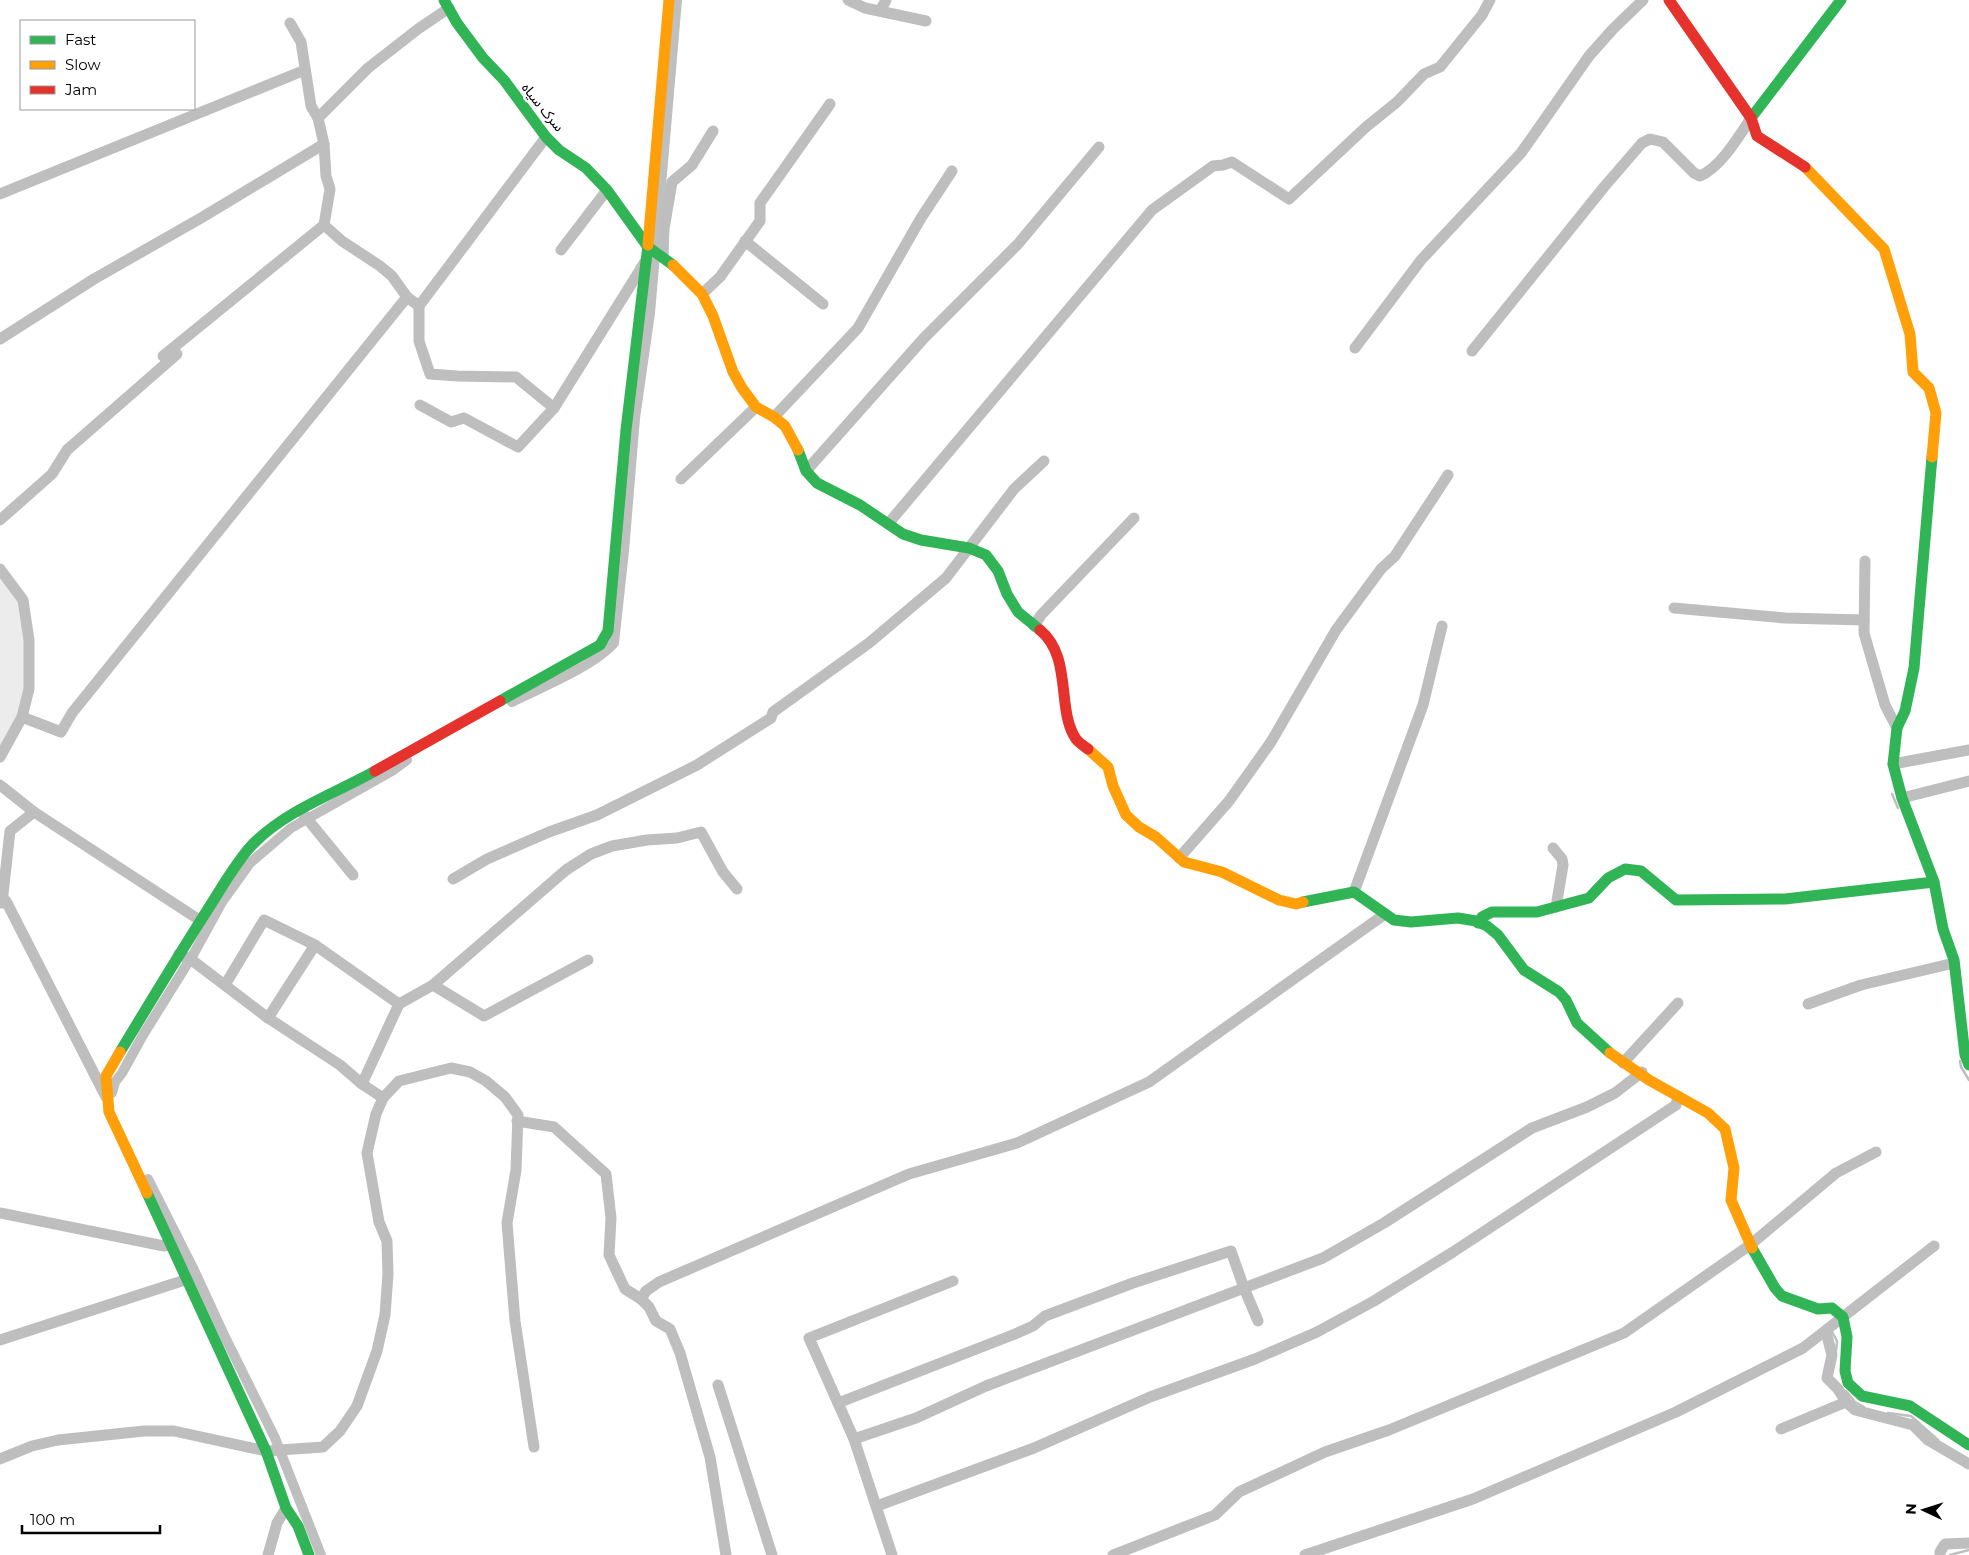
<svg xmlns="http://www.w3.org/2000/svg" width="1969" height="1555" font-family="Montserrat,'Noto Sans Arabic',sans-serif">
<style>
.green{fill:#ececec}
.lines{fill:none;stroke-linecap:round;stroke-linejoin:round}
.stream{stroke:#bfbfbf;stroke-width:2.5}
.canal{stroke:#bfbfbf;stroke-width:10}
.street{stroke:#bebebe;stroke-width:11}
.fast{stroke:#30b455;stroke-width:11}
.slow{stroke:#ff9f0a;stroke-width:11}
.jam{stroke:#e5322d;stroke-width:11}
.labels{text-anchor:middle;stroke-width:5;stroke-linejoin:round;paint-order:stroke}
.street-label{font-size:14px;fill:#000;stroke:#fff}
</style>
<rect width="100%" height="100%" fill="#fff"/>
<polygon class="green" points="0,569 23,600 29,689 0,757"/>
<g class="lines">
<g class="stream">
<polyline points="1892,794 1898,808"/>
<polyline points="1960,1061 1961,1067 1969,1080"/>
<polyline points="1831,1330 1837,1341 1836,1351"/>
<polyline points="1846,1391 1855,1402 1864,1407"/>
<polyline points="1888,1413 1911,1416 1938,1440"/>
<polyline points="1950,1555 1969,1550"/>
</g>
<g class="canal">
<path d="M512,702C540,688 594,666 614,643L624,551L635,418L650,313L677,0"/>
<polyline points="112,1093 115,1082 122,1073 143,1035 194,953 222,902 250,863 291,828 392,771 407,760"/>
<polyline points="148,1179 194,1270 225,1337 275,1438 321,1555"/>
</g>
<g class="street">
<polyline points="848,0 865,8 926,21"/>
<polyline points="880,11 886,0"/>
<polyline points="290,23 301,42 311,106 318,118"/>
<polyline points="0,194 305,70"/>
<polyline points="324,225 342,241 380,266 392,276 407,297 419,306 546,137"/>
<polyline points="745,241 823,304"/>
<polyline points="561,250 607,190"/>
<polyline points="663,257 664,229 672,182 692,165 713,131"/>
<polyline points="702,294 720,277 760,221 760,203 830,104"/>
<polyline points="419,306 419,341 430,374 457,376 516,377 554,408"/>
<polyline points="0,339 94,279 201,218 324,144"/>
<polyline points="1355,348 1421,260 1521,153 1589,56 1613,29 1643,0"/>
<path d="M1472,351L1604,187L1642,143L1650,139L1663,142L1694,173L1700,176C1721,167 1739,136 1751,118"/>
<polyline points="163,356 324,225 330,189 326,176 324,144 318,118 368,68 418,29 449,8"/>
<polyline points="420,405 451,422 464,418 518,447 554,408 645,262"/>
<polyline points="774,417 858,328 921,218 952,171"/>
<polyline points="806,471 924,338 1018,244 1099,147"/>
<polyline points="681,479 756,407"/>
<polyline points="0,520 52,474 67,450 177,354"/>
<polyline points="888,524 1152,210 1213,166 1223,165 1232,162 1289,199 1366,127 1397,102 1424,74 1440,67 1482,15 1490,0"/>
<polyline points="1865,561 1864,633 1885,705 1897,728"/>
<polyline points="0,569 23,600 29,640 29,689 22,717 0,757"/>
<polyline points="1674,608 1785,618 1864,620"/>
<polyline points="1034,626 1041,615 1134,518"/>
<polyline points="22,717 61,732 72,713 407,297"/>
<polyline points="1893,764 1969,750"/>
<polyline points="0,785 34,812 10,831 2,903 6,901 106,1097"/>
<polyline points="1902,798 1969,781"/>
<polyline points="300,810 353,875"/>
<polyline points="34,812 201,921"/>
<polyline points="1553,848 1562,859 1563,865 1556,907"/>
<polyline points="1179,858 1229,801 1271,742 1336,630 1381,569 1395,556 1448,475"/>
<polyline points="453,879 487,859 549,832 597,815 697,765 771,718 773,712 869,643 946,578 1014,489 1044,461"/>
<polyline points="1354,892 1423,705 1442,626"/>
<polyline points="179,954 193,961 268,1018 340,1065 362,1084 383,1098"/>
<polyline points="225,985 264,920 315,945 399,1004"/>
<polyline points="433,985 484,1016 588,960"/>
<polyline points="1808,1004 1861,985 1954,963"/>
<polyline points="268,1018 315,945"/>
<polyline points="1623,1063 1678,1003"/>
<polyline points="362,1084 399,1004 433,985 566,870 591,854 612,846 647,840 677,838 701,832 723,872 737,889"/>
<polyline points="517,1121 554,1127 606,1174 611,1218 609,1255 625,1289 641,1299 649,1307 656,1321 670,1329 680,1353 710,1457 726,1555"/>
<polyline points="0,1213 164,1246 171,1245"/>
<polyline points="641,1299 646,1291 659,1282 909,1174 1017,1143 1149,1082 1385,914"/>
<polyline points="1826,1332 1832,1355 1827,1378 1838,1389 1846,1402 1855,1410 1913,1425 1928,1440 1969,1464"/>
<polyline points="0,1340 188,1279"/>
<polyline points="718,1385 772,1555"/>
<polyline points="838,1403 1015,1334 1033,1326 1045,1316 1133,1283 1231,1251 1244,1288 1258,1321"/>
<polyline points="1781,1429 1846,1402"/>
<polyline points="854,1439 916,1418 986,1386 1323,1258 1384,1223 1532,1128 1587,1107 1615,1093 1642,1072"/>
<polyline points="0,1459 32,1446 58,1440 144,1431 174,1431 266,1451 323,1447 340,1431 357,1406 377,1351 385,1315 388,1274 387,1241 379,1222 367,1153 376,1114 383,1098 399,1081 451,1068 470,1072 486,1081 505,1097 518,1115 516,1170 507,1223 515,1321 534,1447"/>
<polyline points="877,1506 1034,1448 1150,1397 1255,1359 1317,1332 1374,1301 1453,1252 1676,1105 1678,1096"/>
<polyline points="268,1555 277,1523 286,1508"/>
<polyline points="892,1555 854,1439 809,1338 953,1281"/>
<polyline points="1113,1555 1215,1515 1239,1492 1325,1452 1389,1430 1624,1333 1750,1245 1836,1173 1876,1152"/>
<polyline points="1305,1555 1473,1499 1676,1412 1803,1348 1934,1246"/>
<polyline points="1940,1555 1940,1552 1945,1544 1969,1543"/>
</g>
<g class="fast">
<polyline points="444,0 457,23 483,58 504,80 546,137 559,150 586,168 607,190 648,247 673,265"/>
<polyline points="1751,118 1841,0"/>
<polyline points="798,450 806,471 817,483 860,505 903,534 921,540 969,548 986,555 998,571 1007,594 1018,612 1040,630"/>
<polyline points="1932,457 1914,668 1905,711 1897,728 1893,764 1902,798 1934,882 1943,929 1954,960 1965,1055 1969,1065"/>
<polyline points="500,701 600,645 608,631 626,430 648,245"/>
<polyline points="1303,902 1354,892 1394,920 1411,922 1458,918 1476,921 1487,926 1498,935 1524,970 1559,992 1566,1000 1577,1023 1610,1053"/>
<polyline points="1478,923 1482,917 1492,912 1537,912 1589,898 1608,878 1625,869 1641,871 1676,900 1785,899 1934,882"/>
<path d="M120,1052C149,1004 178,956 208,909C221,889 237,860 254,843C287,810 334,794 375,771"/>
<polyline points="147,1193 266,1451 286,1508 298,1526 309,1555"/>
<polyline points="1752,1248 1775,1288 1782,1296 1818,1309 1832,1308 1843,1317 1847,1337 1845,1371 1848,1383 1862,1396 1910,1406 1969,1445"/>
</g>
<g class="slow">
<polyline points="1805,167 1884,249 1910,334 1913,372 1929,388 1936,413 1932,457"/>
<polyline points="648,245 669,0"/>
<polyline points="673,265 702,294 713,316 733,372 742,388 756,407 774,417 785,426 798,450"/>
<polyline points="1088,749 1108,767 1113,786 1126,815 1139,827 1156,837 1184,862 1222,872 1279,900 1296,904 1303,902"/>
<polyline points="120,1052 106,1076 109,1112 147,1193"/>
<polyline points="1610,1053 1649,1080 1708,1113 1725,1129 1734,1168 1731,1200 1752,1248"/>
</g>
<g class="jam">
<polyline points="1669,0 1751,118 1757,136 1805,167"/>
<path d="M1040,630C1073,657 1056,710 1076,739C1079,743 1084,746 1088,749"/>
<polyline points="375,771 500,701"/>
</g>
</g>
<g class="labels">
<g class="street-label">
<text transform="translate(543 107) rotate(51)" y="5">سرک سیاه</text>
</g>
</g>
<rect x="20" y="20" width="175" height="90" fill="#ffffff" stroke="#999999"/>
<rect x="30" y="36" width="25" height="8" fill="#30b455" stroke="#999999"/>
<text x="65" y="45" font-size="15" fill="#000000">Fast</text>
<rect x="30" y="61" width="25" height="8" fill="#ff9f0a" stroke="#999999"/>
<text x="65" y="70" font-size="15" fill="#000000">Slow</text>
<rect x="30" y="86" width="25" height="8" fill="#e5322d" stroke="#999999"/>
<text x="65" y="95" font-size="15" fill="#000000">Jam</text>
<g transform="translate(1924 1510) rotate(274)" stroke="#ffffff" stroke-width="4" paint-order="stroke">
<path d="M0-4L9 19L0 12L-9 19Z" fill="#000000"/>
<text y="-8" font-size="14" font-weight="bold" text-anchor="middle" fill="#000000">N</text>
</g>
<path d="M22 1525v8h138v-8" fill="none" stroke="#000000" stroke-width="2.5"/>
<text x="30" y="1525" font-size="15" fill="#000000" stroke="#ffffff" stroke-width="4" paint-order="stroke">100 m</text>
</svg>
